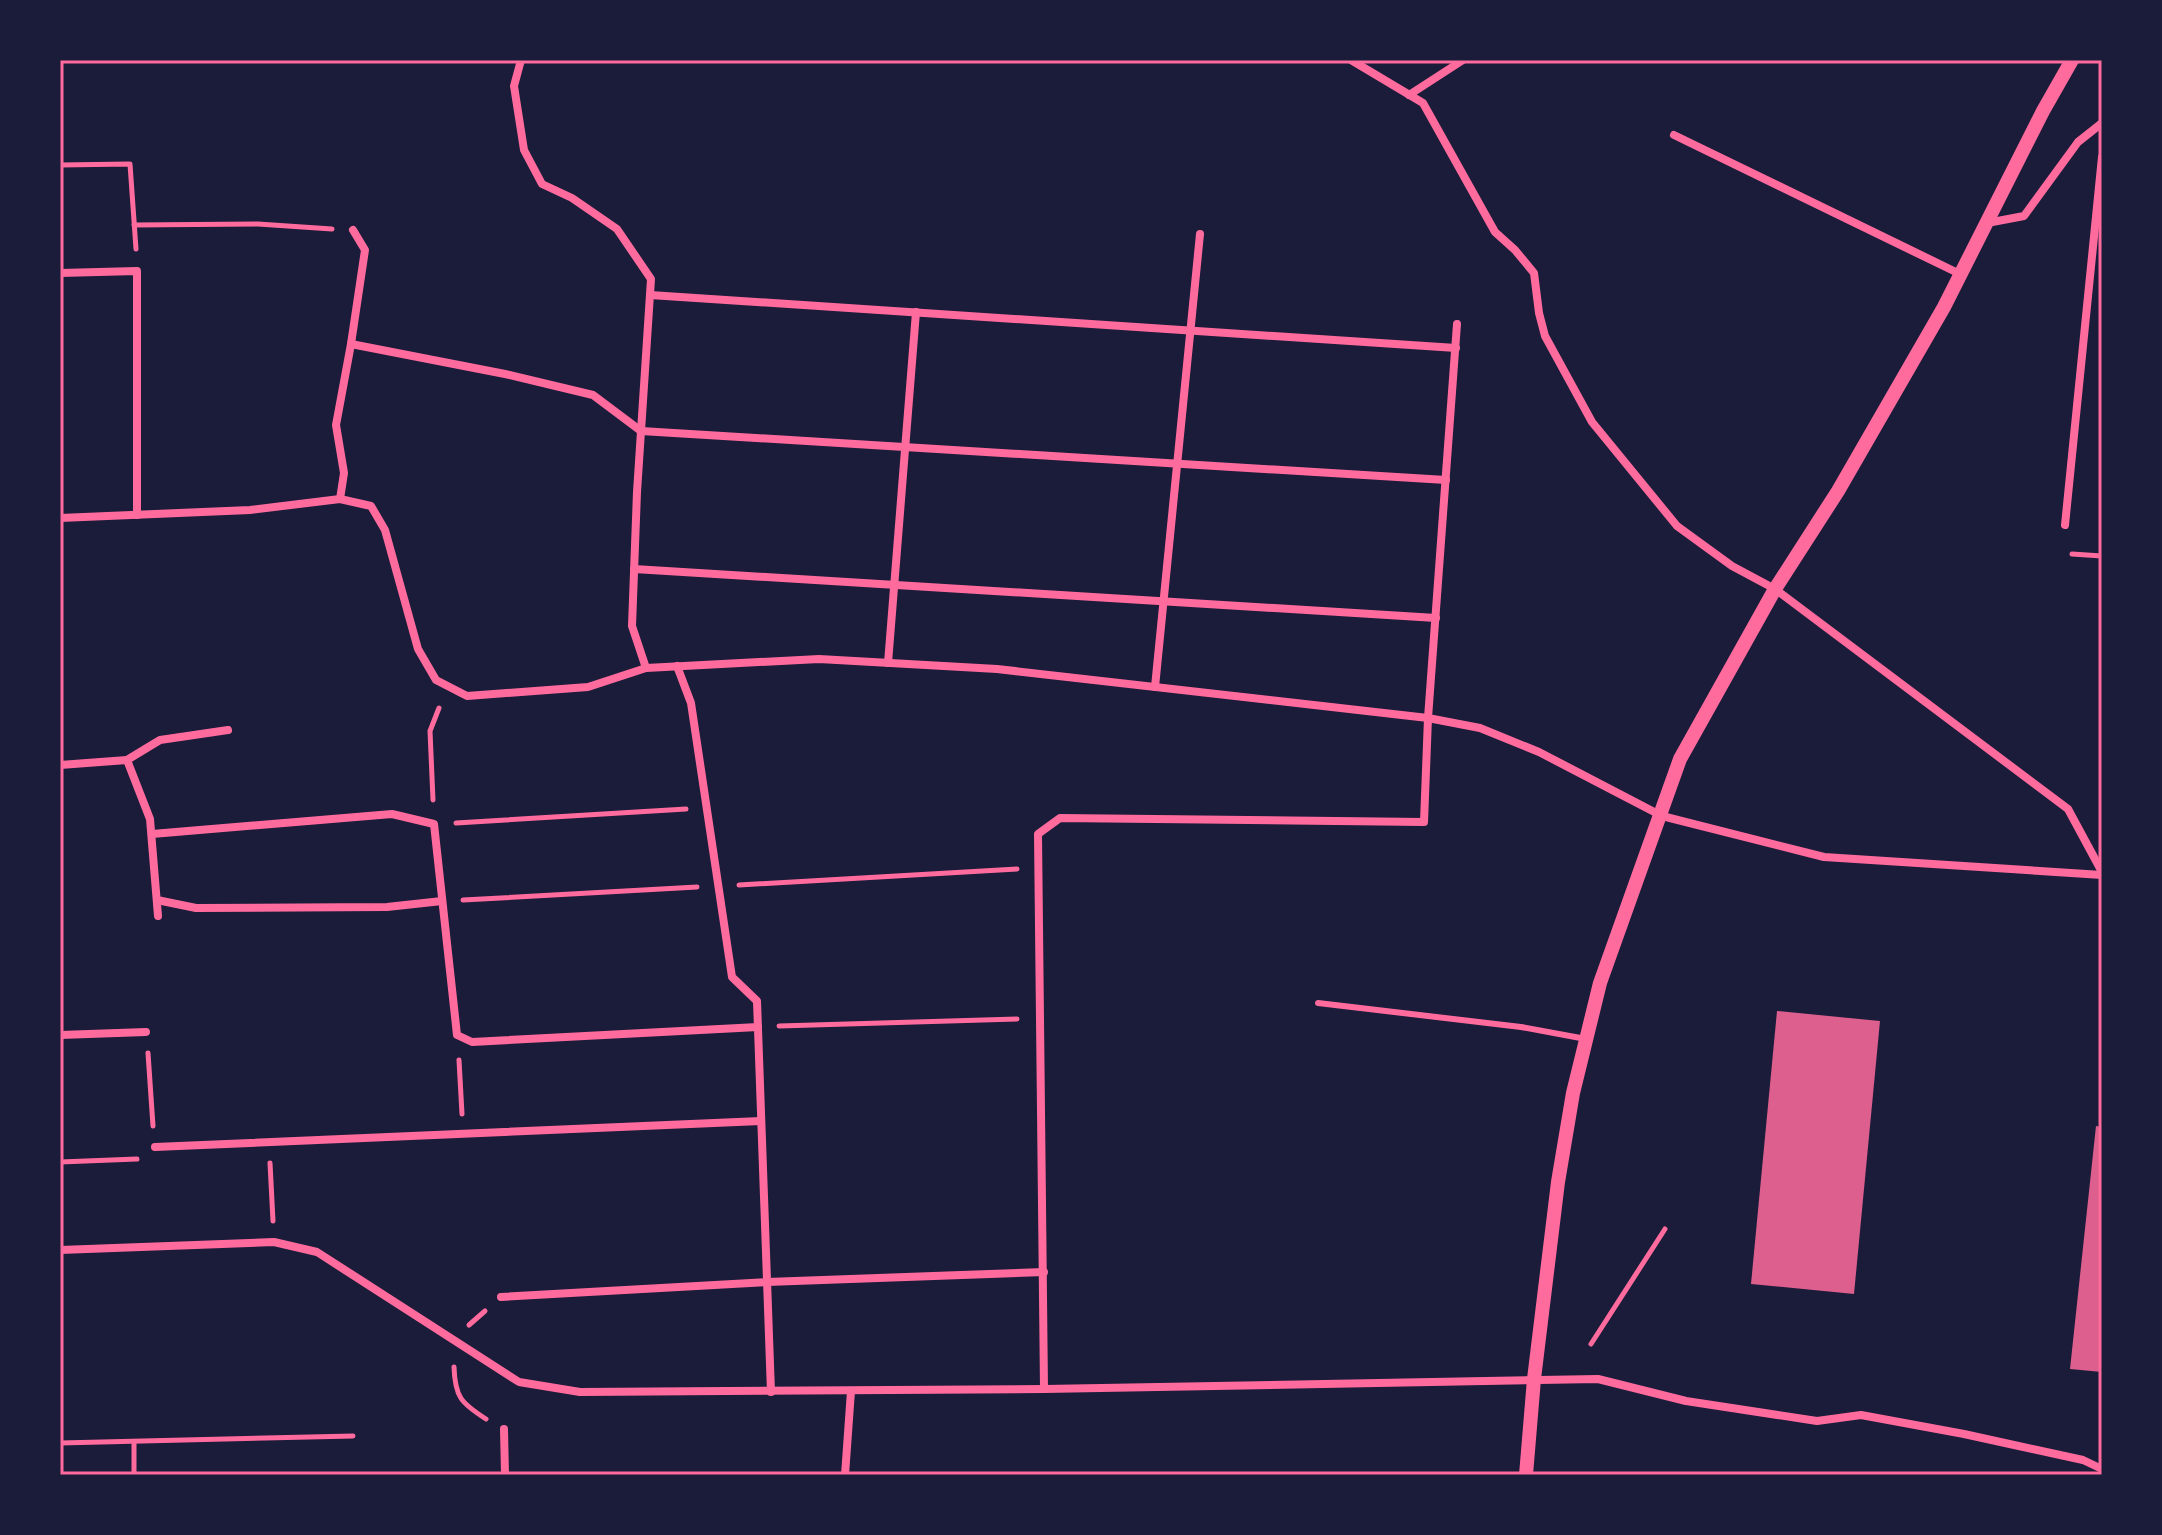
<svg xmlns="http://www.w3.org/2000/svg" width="2162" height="1535" font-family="Georgia,serif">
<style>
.building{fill:#dd5f8e}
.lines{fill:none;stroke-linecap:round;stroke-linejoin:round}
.path{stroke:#ff6b9d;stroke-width:5}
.service{stroke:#ff6b9d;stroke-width:6}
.minor{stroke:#ff6b9d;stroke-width:8}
.tertiary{stroke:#ff6b9d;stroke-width:14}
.neatline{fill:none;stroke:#ff6b9d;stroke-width:3}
</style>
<rect width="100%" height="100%" fill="#1b1b3a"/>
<g class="building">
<polygon points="1777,1011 1880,1021 1854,1294 1751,1284"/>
<polygon points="2096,1126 2102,1127 2102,1372 2070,1369"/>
</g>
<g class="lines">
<g class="path">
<polyline points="60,165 130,164 136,249"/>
<polyline points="134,225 258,224 332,229"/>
<polyline points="2072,554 2102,556"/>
<polyline points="433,800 430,731 439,708"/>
<polyline points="456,823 686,809"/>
<polyline points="739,885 1017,869"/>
<polyline points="463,900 697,887"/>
<polyline points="779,1026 1017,1019"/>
<polyline points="148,1053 153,1126"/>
<polyline points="459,1060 462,1114"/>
<polyline points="60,1162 137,1159"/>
<polyline points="270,1163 273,1221"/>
<polyline points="469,1325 485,1311"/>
<polyline points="1591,1344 1665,1229"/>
<path d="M454,1367C455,1397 461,1403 486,1419"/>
<polyline points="60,1443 353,1436"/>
<polyline points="134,1443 134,1475"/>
</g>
<polyline class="service" points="1318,1003 1521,1027 1586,1039"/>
<g class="minor">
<polyline points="521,60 514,86 524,150 542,184 572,198 617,229 651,279 637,492 632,626 646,668"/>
<polyline points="1351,60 1423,103 1495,232 1515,250 1534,273 1539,313 1545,336 1592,422 1677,526 1732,566 1775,589 2068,809 2102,872"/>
<polyline points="1409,95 1463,60"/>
<polyline points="1674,135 1960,274"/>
<polyline points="1987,223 2024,216 2078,142 2102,123"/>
<polyline points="60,273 137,271 137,515"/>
<polyline points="650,295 1456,348"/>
<polyline points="351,344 505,374 593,395 641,431 1446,480"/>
<polyline points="340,499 344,473 336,425 351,344 365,250 353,230"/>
<polyline points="60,518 250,510 340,499 371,506 385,530 418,649 436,680 467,696 588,687 646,668 819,659 997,669 1428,718 1480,728 1539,752 1662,816 1824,857 2102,875"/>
<polyline points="2065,525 2102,157"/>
<polyline points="634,569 1436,618"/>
<polyline points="888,663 916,312"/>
<polyline points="677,666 691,703 732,977 757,1001 771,1392"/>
<polyline points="1155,687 1200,234"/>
<polyline points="127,760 160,740 228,730"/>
<polyline points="60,765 127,760 150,819 158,916"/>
<polyline points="152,834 392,814 434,824 457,1035 472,1042 758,1027"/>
<polyline points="157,900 196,908 387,907 442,901"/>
<polyline points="60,1035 146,1032"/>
<polyline points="155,1147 761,1121"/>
<polyline points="60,1250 274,1242 317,1252 519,1382 580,1392 1044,1389 1598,1379 1686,1401 1817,1421 1861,1415 1964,1434 2083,1460 2102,1469"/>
<polyline points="501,1297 767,1282 1044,1272"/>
<polyline points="1044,1389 1038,834 1060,818 1424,822 1428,718 1457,324"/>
<polyline points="504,1429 505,1475"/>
<polyline points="845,1475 851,1391"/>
</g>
<polyline class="tertiary" points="1526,1475 1534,1379 1558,1182 1573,1093 1600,983 1680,759 1775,589 1838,491 1944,307 2043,111 2072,60"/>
</g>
<rect width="2162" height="1535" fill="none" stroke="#1b1b3a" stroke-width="124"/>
<rect x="62" y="62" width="2038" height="1411" class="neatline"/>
</svg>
